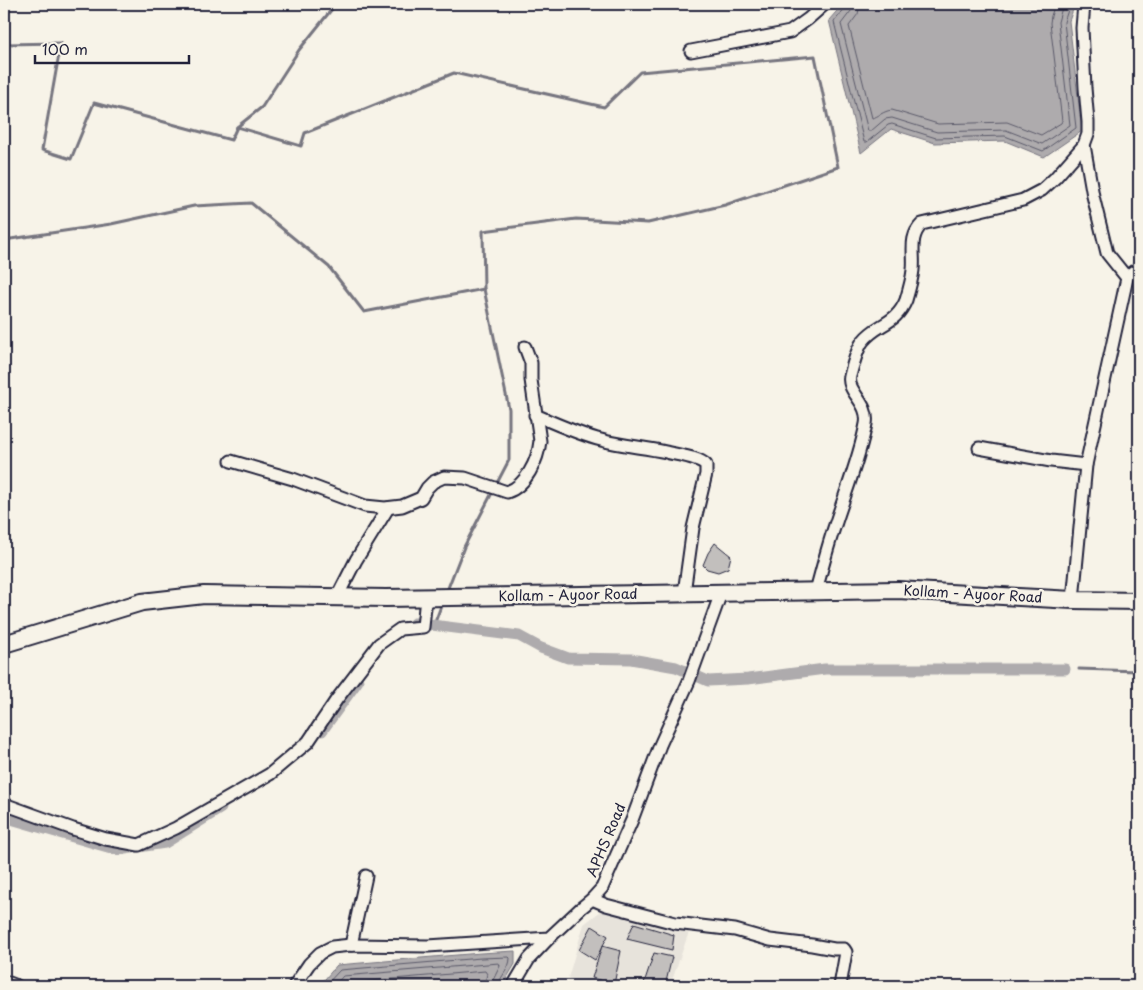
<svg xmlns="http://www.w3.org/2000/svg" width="1143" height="990" font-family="'Playpen Sans',sans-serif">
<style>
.built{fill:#e7e3db}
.water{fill:#aeabad;stroke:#76747f}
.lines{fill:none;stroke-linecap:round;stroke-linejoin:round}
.shore{stroke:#5a5969;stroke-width:1}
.stream{stroke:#76747f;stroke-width:3}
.canal{stroke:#aeabad;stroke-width:11}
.building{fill:#c2bfbd;stroke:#22223b}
.street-casing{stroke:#22223b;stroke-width:15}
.secondary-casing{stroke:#22223b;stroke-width:20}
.street{stroke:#f7f3e8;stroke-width:11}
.secondary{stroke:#f7f3e8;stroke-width:16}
.labels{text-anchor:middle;stroke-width:5;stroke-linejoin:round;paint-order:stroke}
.street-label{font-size:14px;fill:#22223b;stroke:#f7f3e8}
</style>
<rect width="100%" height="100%" fill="#f7f3e8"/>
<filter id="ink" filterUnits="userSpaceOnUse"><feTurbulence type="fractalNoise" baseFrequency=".02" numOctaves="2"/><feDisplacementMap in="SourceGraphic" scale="10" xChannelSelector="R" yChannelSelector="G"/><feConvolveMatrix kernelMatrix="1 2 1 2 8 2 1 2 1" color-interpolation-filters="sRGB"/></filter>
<g filter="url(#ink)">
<polygon class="built" points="605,908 689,932 670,986 583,986 568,978 584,924"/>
<g class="water">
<polygon points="843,4 1075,4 1069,21 1082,131 1044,157 1005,141 935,143 891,129 861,153 829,20"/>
<polygon points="515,951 515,964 502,986 319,986 337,965 481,953"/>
</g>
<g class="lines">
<g class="shore">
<polyline points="846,4 845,8 834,22 864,142 867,142 888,125 892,124 936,138 1005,136 1043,151 1076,128 1064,22 1070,4"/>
<polyline points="853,4 851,11 841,24 868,131 871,131 885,119 892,118 937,132 1006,130 1042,144 1070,125 1058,22 1063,4"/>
<path d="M860,4L858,14L849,26L872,118C878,117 883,111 892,110L938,124L1007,122L1041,135L1061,123L1062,121L1050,23L1051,16L1055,4"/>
<path d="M325,986L340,970L481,958L509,957L510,958C510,969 500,976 498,986"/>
<polyline points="334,986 343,976 499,963 500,966 493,980 492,986"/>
<polyline points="344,986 347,983 485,971 487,974 484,986"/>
</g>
<g class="stream">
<polyline points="4,44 61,43 42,150 71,159 94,103 231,140 237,127 301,146 305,133 454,73 604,107 640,72 815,56 838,167 725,205 648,223 576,219 483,231 484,289 509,409 509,460 496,485"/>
<polyline points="237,127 262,107 299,50 336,4"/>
<polyline points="4,240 111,224 194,206 251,203 329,267 364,312 484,289"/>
<polyline points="448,588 464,547 493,491"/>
<polyline points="434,625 441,606"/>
<polyline points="1079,669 1137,671 1139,669"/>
</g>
<g class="canal">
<polyline points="414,623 416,623 519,636 541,648 568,658 631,659 676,667 708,681 748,679 825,669 1065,669"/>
<polyline points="322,731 358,681"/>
<polyline points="4,817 118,850 165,843 221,808"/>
</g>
</g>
<g class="building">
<polygon points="715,543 731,556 728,568 718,572 707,569 703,565 708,553"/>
<polygon points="634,923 674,935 672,950 627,939"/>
<polygon points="592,926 608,936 595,960 579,950"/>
<polygon points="602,946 621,951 614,984 592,978"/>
<polygon points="654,953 672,957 665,986 643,986"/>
</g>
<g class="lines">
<defs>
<g id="street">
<polyline points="691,51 790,32 808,19 825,4"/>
<polyline points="1084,145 1093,196 1107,253 1127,278"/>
<path d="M535,415C557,424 578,434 601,440C622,446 644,447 666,452C676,455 699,457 706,465V474L693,528L684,593"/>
<polyline points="979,448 1051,461 1086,465"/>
<path d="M231,461L293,479L365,506L385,508L402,506L421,498L427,488L433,482L444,477L465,478L507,492C526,486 538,460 540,441L531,380V363L525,347"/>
<path d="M816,591C822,568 828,545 836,522C846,491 860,456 866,424C870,403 846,392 850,376C852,368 858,347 863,341C877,323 896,325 906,300C909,290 912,280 913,270C915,253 908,238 922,224L1023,200L1042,190L1055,178L1084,145L1088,134V122L1085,88L1082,28L1084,4"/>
<polyline points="337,597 356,560 388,508"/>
<path d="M1073,600L1086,465L1127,278C1130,273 1134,270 1139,270"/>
<polyline points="4,804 73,829 106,839 139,845 176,828 270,774 308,742 337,699 379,644 400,629 423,627 426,597"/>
<polyline points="592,899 606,905 675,923 735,930 770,940 812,945 834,949 844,949 846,952 840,986"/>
<polyline points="351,945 366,876"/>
<polyline points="4,981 17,986"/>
<polyline points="294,986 309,964 320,953 332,947 351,945 428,946 549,938 581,908 592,899 602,888 632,820 660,745 689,681 721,593"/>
<polyline points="513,986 529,959 549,938"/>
</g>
<polyline id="secondary" points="4,644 142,602 204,595 386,598 898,590 1073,600 1139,601"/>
</defs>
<use href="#street" class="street-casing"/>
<use href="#secondary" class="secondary-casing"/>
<use href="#street" class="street"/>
<use href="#secondary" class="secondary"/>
</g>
</g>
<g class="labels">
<g class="street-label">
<text transform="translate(973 594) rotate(3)" y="5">Kollam - Ayoor Road</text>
<text transform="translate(568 595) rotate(-1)" y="5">Kollam - Ayoor Road</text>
<text transform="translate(606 840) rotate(-67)" y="5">APHS Road</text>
</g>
</g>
<rect width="1143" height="990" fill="none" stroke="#f7f3e8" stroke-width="20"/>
<rect x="10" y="10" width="1123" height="970" fill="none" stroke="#22223b" stroke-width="2" filter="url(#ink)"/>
<path d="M35 55v8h154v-8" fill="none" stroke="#22223b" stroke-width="2.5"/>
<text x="42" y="55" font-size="15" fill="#22223b" stroke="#f7f3e8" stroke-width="4" paint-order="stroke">100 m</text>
</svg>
